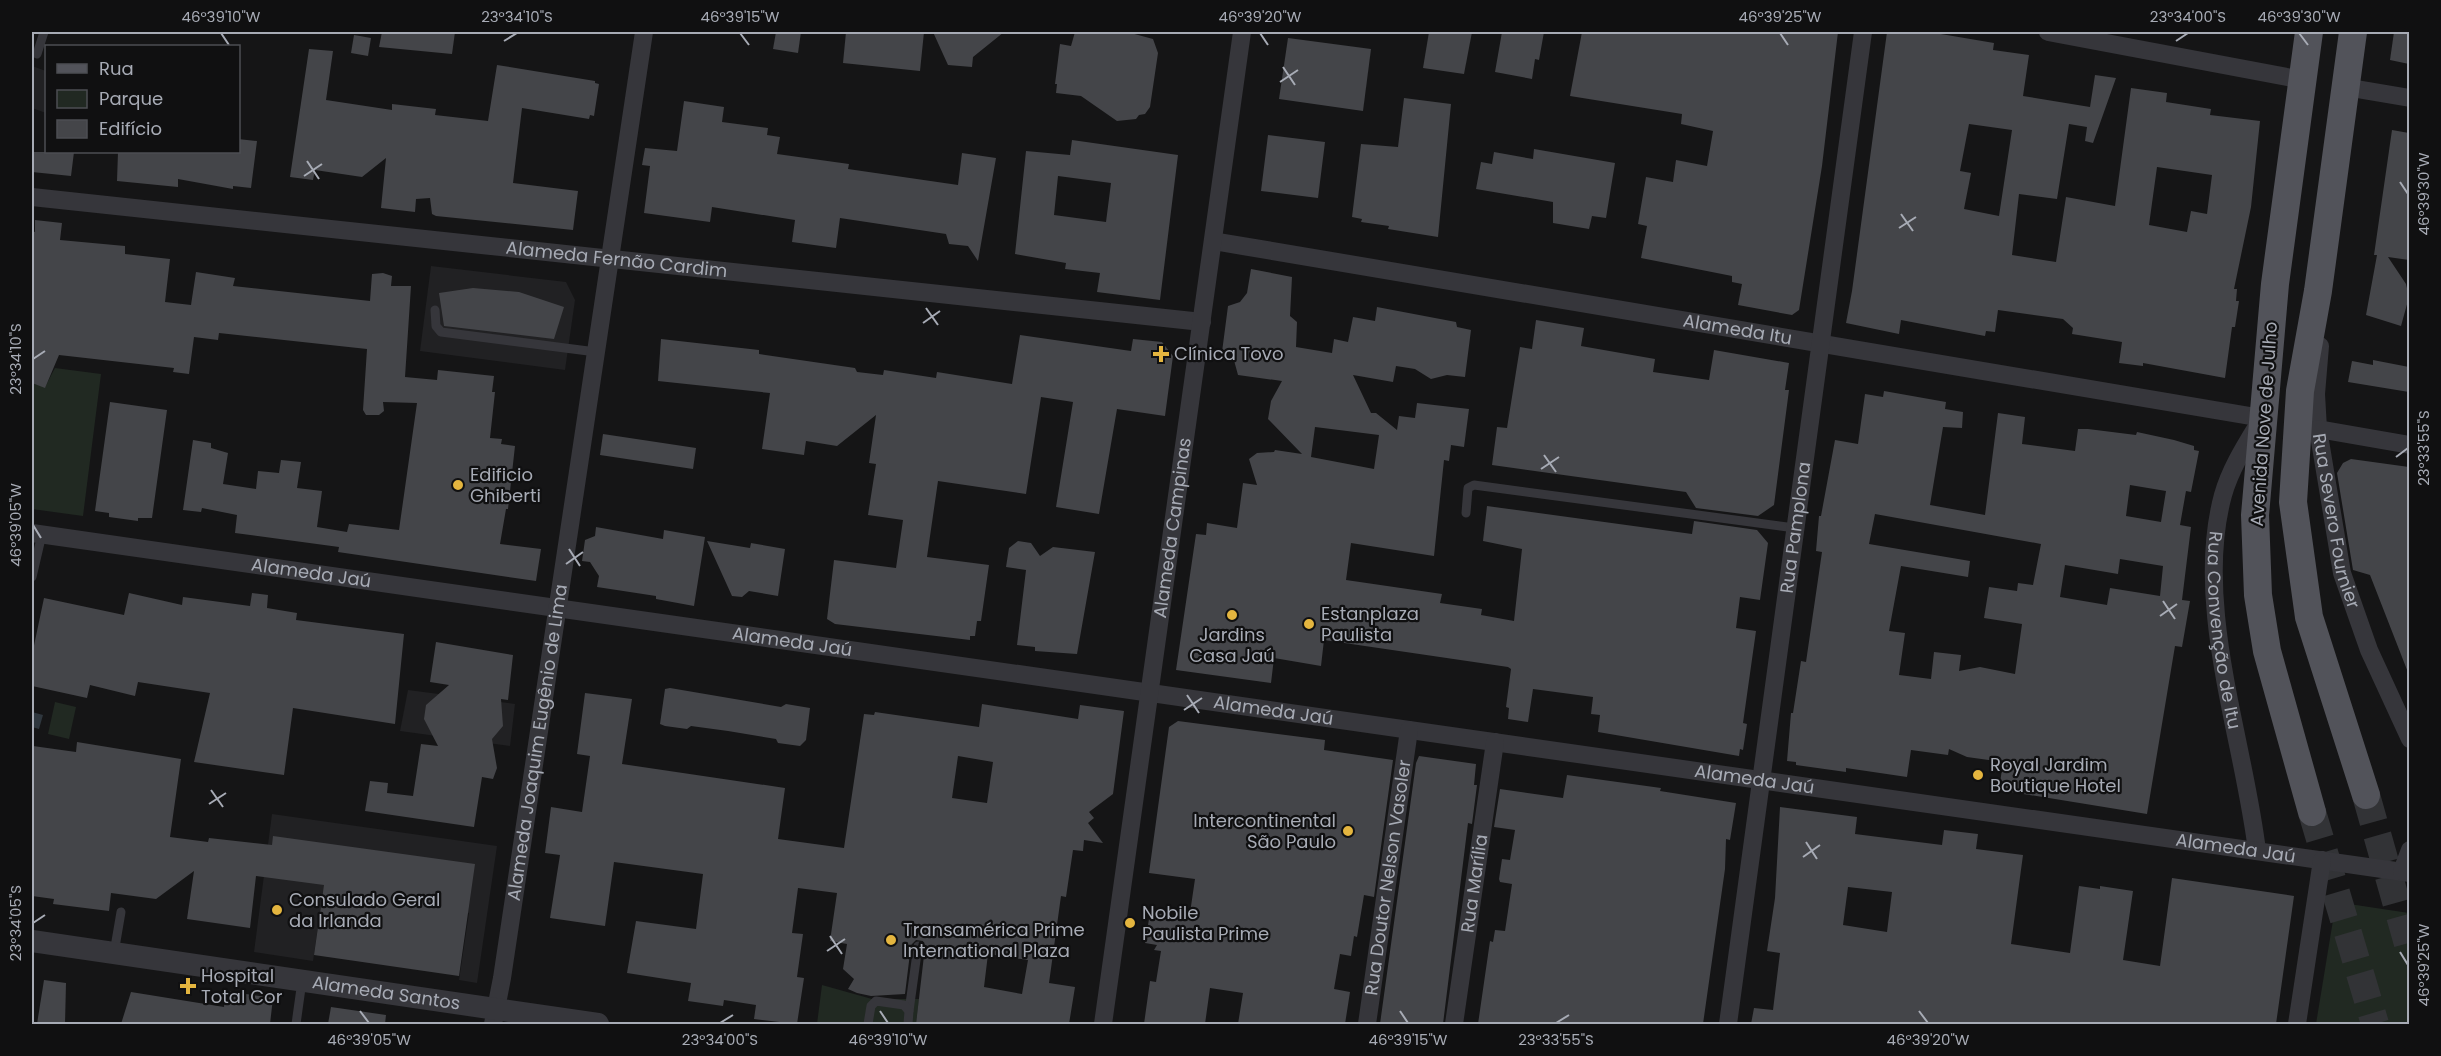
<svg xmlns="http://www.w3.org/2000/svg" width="2441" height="1056" font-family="Poppins,sans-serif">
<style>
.built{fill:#212123}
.green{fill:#212922}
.water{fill:#2f373e}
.building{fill:#444549;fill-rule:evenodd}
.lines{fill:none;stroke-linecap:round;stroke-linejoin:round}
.primary-tunnel{stroke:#323336;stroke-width:28;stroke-dasharray:28 14;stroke-linecap:butt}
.service{stroke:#36363b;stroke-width:9}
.minor{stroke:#36363b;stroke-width:18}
.tertiary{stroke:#36363b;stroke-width:22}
.primary{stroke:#52535a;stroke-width:28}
.ticks{fill:none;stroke:#a7abb5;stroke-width:2}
.poi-dot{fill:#e4b53f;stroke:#101011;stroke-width:2}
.labels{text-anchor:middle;stroke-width:4.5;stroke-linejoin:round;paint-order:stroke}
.street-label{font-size:18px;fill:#a7abb5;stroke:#101011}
.poi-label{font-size:18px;fill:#a7abb5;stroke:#101011;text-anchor:start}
.neatline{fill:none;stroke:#a7abb5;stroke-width:2}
.ticks-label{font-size:15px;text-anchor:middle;fill:#a7abb5}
</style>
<rect width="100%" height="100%" fill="#151516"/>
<g class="built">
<polygon points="32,66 46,71 46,113 32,108"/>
<polygon points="431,266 566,282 575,300 565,370 420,351"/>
<polygon points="408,690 515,704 510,746 400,731"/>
<polygon points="272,814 497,846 477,983 459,980 469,913 323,892 313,961 254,952"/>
</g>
<g class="green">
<polygon points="55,368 101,374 83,516 32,509 32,383 45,387"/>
<polygon points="55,702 76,707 69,739 48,734"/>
<polygon points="2336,902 2409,913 2409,1024 2316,1024"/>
<polygon points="822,985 872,999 919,999 916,1024 817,1024"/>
</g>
<polygon class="water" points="32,712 43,715 39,729 32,727"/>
<g class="building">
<polygon points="382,32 455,32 452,54 379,47"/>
<polygon points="776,32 801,32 798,53 773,49"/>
<polygon points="846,32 924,32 920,71 843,63"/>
<polygon points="933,32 1004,32 973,57 972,67 948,65"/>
<polygon points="1075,32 1127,32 1153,39 1158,53 1150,107 1145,114 1139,115 1136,119 1117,121 1081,96 1056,93 1057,84 1055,84 1060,44 1071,46"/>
<polygon points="1429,32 1472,32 1464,74 1423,68"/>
<polygon points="1502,32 1544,32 1539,60 1535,59 1532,79 1495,72"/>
<polygon points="1582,32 1838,32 1822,166 1799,310 1792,315 1738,305 1742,284 1732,282 1732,276 1641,258 1647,226 1638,224 1646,177 1673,182 1676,160 1707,166 1713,131 1681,124 1682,114 1570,96"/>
<path d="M1887,32H1929L1994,43L1993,50L2029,55L2023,96L2090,107L2095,75L2116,78L2093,143L2085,141L2087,127L2069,124L2057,199L2019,194L2012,255L2056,262L2066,197L2115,206L2131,88L2167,93L2166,102L2211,109L2210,115L2260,121L2251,207L2234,289H2237L2236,301H2239L2235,327H2232L2225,378L2143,363V366L2119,363L2122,342L2072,334L2073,328L2063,319L1998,310L1995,332L1986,331L1985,336L1901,320L1899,334L1846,323L1852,291ZM1969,124L2012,130L1999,216L1964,209L1971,173L1960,171ZM2157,167L2212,175L2207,214L2191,211L2187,232L2149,225Z"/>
<polygon points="2394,32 2409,32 2409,64 2390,60"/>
<polygon points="354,35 371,38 368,56 351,53"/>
<polygon points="1288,38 1371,49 1363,111 1279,99"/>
<polygon points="309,49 333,51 326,100 392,110 392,104 436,109 435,115 488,121 497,65 595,81 595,83 599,84 594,116 590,115 589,119 522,108 513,183 578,191 573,230 436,216 432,214 430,198 416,199 415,212 381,208 386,158 362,177 315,170 313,180 290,177"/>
<polygon points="1404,98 1451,104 1438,237 1388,229 1389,226 1361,222 1362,219 1352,217 1361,144 1398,147"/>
<polygon points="684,101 724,107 722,122 768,128 767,135 780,137 777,154 849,164 848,169 958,185 962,153 996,158 978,261 968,246 949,244 946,234 840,218 836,248 792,242 795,220 712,207 710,222 644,213 650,166 642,165 645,148 677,151"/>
<polygon points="2392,130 2409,133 2409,260 2388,257 2406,284 2409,297 2401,326 2366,315 2377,255 2374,255"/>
<polygon points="1268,135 1325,142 1318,198 1261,191"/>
<polygon points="238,139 257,141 251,188 233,186 233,189 178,179 178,187 117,181 118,152 238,152"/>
<path d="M1072,140L1178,155L1160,300L1097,292L1100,273L1065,269L1066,263L1015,254L1026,151L1070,155ZM1058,176L1111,183L1106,222L1054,215Z"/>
<polygon points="1534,149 1615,163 1606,218 1592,216 1589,229 1553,223 1553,202 1476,189 1481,162 1492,164 1494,152 1533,159"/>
<polygon points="32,152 74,152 71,176 32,172"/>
<polygon points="35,220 62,223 60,240 125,246 125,254 170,259 165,302 191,305 196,272 235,278 233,286 370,301 372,274 383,273 392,276 391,286 411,286 405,377 437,380 438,370 494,376 492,392 495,392 490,438 502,439 501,444 515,446 508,509 506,509 500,544 541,549 536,581 338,552 339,547 235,533 237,515 202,508 201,512 183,510 193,440 211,443 211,448 228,453 223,484 256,489 258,471 279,473 281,460 301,462 297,488 322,491 317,527 347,532 349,524 399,530 417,403 383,402 384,411 379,415 366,415 363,410 367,349 219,333 218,340 194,337 189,374 173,372 174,368 59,355 45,388 32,383 32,231 35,232"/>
<path d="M1251,269L1292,277L1290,316L1297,322L1296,347L1332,353L1334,339L1348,342L1353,317L1375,321L1377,307L1456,322L1457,327L1471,330L1465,377L1447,375L1431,379L1415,369L1396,366L1393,382L1353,375L1371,413H1376L1397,430L1399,416L1415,418L1417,403L1469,409L1464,447L1451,445L1449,461L1444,460L1434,556L1351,543L1346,580L1442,594L1440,603L1482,609L1481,615L1514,621L1522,549L1483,541L1487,506L1692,534L1694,521L1757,530L1768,543L1760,600L1740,597L1736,628L1756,631L1743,723L1747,724L1743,750L1740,749L1739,756L1598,732L1600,715L1591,714L1593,697L1533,689L1528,722L1508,719L1509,708L1506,707L1511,669L1508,667L1324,640L1321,666L1274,658L1271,683L1176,670L1196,534L1206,535L1207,523L1237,528L1243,483L1257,485L1249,459L1257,453L1274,452L1275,450L1302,454L1268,419L1271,401L1282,381L1238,375L1232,353L1222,352L1228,306L1240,302L1247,293ZM1315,427L1379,435L1374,469L1311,457Z"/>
<polygon points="473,288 519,292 564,307 554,339 444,326 439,293"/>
<polygon points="1536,320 1584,328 1581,346 1655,359 1653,372 1709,380 1714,350 1789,363 1785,390 1789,390 1774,505 1758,516 1696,508 1686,492 1492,465 1497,427 1507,428 1520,347 1532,349"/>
<polygon points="1020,335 1131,351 1133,339 1162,342 1173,356 1165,416 1117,409 1099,514 1056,507 1073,402 1041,397 1026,494 938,481 927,557 989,565 981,621 977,621 975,636 970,636 970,640 835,624 827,619 834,560 896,568 903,520 868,515 876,464 869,463 876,415 837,446 806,441 804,455 762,449 770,393 658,381 661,339 759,350 759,354 855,368 857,372 883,375 884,370 936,378 937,372 1012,384"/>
<polygon points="2373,360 2409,367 2409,392 2348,382 2352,361 2373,365"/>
<path d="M1884,391L1946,402L1945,409L1963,412L1962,428L1943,427L1930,505L1985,515L1998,413L2025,417L2022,444L2075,451L2078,429H2088L2136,435L2137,432L2174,440L2194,446V450L2199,451L2191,492L2186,491L2180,525L2191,527L2182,600L2190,601L2182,647L2175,646L2147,814L1999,790L2003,762L1967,757L1949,749L1948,755L1911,750L1907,777L1846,768V772L1796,765V762L1787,761L1791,713H1793L1801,661L1806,662L1822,552L1816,551L1819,516H1821L1835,440L1858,444L1865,394L1883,397ZM2130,485L2166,491L2161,522L2126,516ZM1875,514L2041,544L2033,585L2018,583L2017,591L1989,587L1984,618L2022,624L2015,674L1980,667L1959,671L1961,655L1934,652L1931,679L1899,675L1905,633L1889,631L1901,566L1968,577L1970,561L1869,544ZM2120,559L2163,566L2160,596L2110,588L2107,605L2060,597L2065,565L2118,574Z"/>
<polygon points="110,402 167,410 152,518 138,518 138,521 109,517 109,513 95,511"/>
<polygon points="603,434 696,448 693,469 600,455"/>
<polygon points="2351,459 2409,467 2409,675 2370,575 2353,570 2337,473 2343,463"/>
<polygon points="596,527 663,539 664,530 705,537 694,606 656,599 656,596 597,587 599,576 590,562 582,561 585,540 595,536"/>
<polygon points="707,541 750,548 751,543 785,549 778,596 749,591 742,597 732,596"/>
<polygon points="1018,541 1031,543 1040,556 1053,547 1095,552 1077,654 1035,651 1035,647 1017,645 1026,570 1006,567 1009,548"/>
<polygon points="129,593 182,605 183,597 250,606 252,593 268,595 267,608 297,613 296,620 404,634 395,724 293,708 284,775 194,762 210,693 138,682 135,696 90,685 87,698 32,686 32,655 44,598 124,615"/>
<polygon points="436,642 513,655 508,700 501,699 503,726 492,739 497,768 493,779 482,777 474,827 365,811 370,781 388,783 387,793 413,796 421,744 438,746 424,719 426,705 449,685 430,682"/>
<polygon points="670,688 781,707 786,704 810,708 806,740 800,746 778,743 776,739 728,731 691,726 687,729 665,726 660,724 665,689"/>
<path d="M585,693L632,699L622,764L785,788L778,839L844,848L864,714L874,715L875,712L979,727L982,704L1078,719L1080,705L1124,711L1113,794L1089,812L1094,818L1088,823L1103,843L1084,840L1083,851L1073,850L1066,897L1061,896L1049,983L1075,987L1069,1024H916L925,947L923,941L916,940L911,945L905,994L871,996L857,993L848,989L854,979L843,969L847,944L830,941L837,893L798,888L792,933L803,934L797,977L804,978L797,1024L754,1019L756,1005L724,1000L723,1006L688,1001L691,983L627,973L636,921L696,929L703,874L614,862L605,926L550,918L560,855L545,853L551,807L582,812L590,756L577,754ZM958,756L993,762L987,803L952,798ZM988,954L1028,960L1022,994L984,987Z"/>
<polygon points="1178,721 1325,740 1324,750 1393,760 1374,897 1364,895 1357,937 1354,936 1351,956 1340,954 1334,989 1350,992 1345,1024 1238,1024 1243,993 1210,988 1205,1024 1144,1024 1150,981 1156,982 1161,951 1154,950 1157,945 1145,943 1150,913 1178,916 1179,913 1190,913 1195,879 1149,873 1169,727"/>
<polygon points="77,742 181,759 170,837 208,842 209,838 272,845 273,836 475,864 459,976 314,955 324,885 256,876 250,928 187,919 194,871 156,899 111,893 109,911 53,904 54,899 32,896 33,746 76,752"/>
<polygon points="1419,756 1476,764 1474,785 1477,785 1472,824 1468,823 1443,1024 1380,1024 1416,763"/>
<polygon points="1567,775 1661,788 1660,791 1736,803 1730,840 1726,839 1725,869 1703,1024 1478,1024 1490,941 1493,942 1495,930 1505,931 1512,884 1500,882 1499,879 1502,859 1510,860 1515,830 1494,827 1500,789 1563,798"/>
<path d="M1780,807L1857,817L1855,834L1942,845L1944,830L1978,834L1976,849L2023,855L2011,944L2070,953L2079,886L2100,889V886L2133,891L2123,960L2160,966L2172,878L2294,896L2276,1024H1751L1754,1008L1773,1010L1780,953L1767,951L1775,898ZM1848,887L1892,892L1887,932L1843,925Z"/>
<polygon points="44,980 66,983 65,1024 37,1024"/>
<polygon points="226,991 273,998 270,1024 121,1024 131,992 224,1007"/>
<polygon points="331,1007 386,1015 385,1024 328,1024"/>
</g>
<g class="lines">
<g class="primary-tunnel">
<polyline points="2366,795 2410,951"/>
<polyline points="2312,812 2375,1024"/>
</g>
<g class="service">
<polyline points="37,54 44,32"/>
<polyline points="435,310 436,326 441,332 596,352"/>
<polyline points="1466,513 1468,488 1474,485 1795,528"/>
<polyline points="32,577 42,534"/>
<polyline points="114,953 121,912"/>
<polyline points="909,1011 918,946"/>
<polyline points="296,1024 302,981"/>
<polyline points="868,1024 871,1006 876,1001 904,1005 909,1011 908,1024"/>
</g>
<g class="minor">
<polyline points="2048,32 2303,80"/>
<polyline points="2345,87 2410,98"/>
<path id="s1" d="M32,197L1202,322"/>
<path id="s2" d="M1213,241L2262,418C2247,443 2231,467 2223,495C2193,605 2244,740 2257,851"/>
<path id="s3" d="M2320,346L2316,394L2318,429L2342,573L2369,650L2410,739"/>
<polyline points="2318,429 2410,445"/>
<path id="s4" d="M32,533L2410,873"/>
<polyline points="2402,871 2410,850"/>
<path id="s5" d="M493,1024L502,978L644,32"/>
<path id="s6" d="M1103,1024L1242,32"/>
<path id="s7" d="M1367,1024L1409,730"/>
<path id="s8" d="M1454,1024L1495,742"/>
<path id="s9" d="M1728,1024L1863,32"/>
<polyline points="2297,1024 2322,860"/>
</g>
<path class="tertiary" id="s10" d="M32,941L598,1024"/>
<g class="primary">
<polyline points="2309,32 2275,284 2255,515 2258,595 2267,651 2312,812"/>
<polyline points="2353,32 2318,291 2300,391 2293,502 2309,617 2366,795"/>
</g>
</g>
<path class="ticks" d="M221,33L229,45M740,33L749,45M1260,33L1268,45M1780,33L1788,45M2299,33L2308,45M504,41L517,33M2176,41L2188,33M1283,67L1295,85M1280,82L1298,70M307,161L319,179M304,176L322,164M2400,182L2408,194M1901,214L1913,231M1899,228L1916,217M926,308L938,325M923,323L940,311M33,359L45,351M1544,455L1556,472M2396,457L2408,448M1541,469L1559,457M33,525L41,538M569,549L580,566M566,564L583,552M2163,601L2175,619M2160,616L2177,604M1187,695L1199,713M1184,710L1202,698M211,790L223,807M209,804L226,793M1806,842L1817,859M1803,857L1820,845M33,923L45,915M830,936L842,954M827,951L845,939M2400,952L2408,965M360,1011L369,1023M880,1011L888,1023M1400,1011L1408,1023M1919,1011L1928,1023M720,1023L733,1015M1556,1023L1569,1015"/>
<g class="poi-dot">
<path d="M1158 345h6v6h6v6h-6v6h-6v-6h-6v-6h6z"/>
<circle cx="458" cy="485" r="6"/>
<circle cx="1232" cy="615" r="6"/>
<circle cx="1309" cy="624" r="6"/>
<circle cx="1978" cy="775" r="6"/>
<circle cx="1348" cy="831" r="6"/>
<circle cx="277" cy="910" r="6"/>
<circle cx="1130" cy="923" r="6"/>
<circle cx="891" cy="940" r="6"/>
<path d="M185 977h6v6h6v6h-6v6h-6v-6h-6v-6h6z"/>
</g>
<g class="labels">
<g class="street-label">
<text dy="6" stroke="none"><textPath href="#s1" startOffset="588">Alameda Fernão Cardim</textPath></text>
<text dy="6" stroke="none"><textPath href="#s2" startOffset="532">Alameda Itu</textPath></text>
<text transform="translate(2264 424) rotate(-86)" y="6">Avenida Nove de Julho</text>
<text dy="6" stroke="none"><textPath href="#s3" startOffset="177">Rua Severo Fournier</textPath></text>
<text dy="6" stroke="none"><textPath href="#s6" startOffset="501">Alameda Campinas</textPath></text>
<text dy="6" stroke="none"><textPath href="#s9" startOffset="501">Rua Pamplona</textPath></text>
<text dy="6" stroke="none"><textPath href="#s4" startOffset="282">Alameda Jaú</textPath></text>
<text dy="6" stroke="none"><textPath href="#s2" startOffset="1287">Rua Convenção de Itu</textPath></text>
<text dy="6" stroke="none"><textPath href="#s4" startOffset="768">Alameda Jaú</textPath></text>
<text dy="6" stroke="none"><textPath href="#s4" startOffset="1254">Alameda Jaú</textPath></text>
<text dy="6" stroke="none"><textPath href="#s5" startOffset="285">Alameda Joaquim Eugênio de Lima</textPath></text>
<text dy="6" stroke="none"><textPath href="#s4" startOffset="1740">Alameda Jaú</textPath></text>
<text dy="6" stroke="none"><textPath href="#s4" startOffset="2226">Alameda Jaú</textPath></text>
<text dy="6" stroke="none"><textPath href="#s7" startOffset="148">Rua Doutor Nelson Vasoler</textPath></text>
<text dy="6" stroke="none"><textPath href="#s8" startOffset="142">Rua Marília</textPath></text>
<text dy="6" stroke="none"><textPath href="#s10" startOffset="358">Alameda Santos</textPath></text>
</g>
<g class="poi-label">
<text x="1174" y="360">Clínica Tovo</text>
<text x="470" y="481">Edificio<tspan x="470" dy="21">Ghiberti</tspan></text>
<text x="1321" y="620">Estanplaza<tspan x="1321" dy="21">Paulista</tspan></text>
<text x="1232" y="641" text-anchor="middle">Jardins<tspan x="1232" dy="21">Casa Jaú</tspan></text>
<text x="1990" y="771">Royal Jardim<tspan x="1990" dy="21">Boutique Hotel</tspan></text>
<text x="1336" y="827" text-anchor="end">Intercontinental<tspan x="1336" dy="21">São Paulo</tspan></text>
<text x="289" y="906">Consulado Geral<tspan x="289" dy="21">da Irlanda</tspan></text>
<text x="1142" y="919">Nobile<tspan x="1142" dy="21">Paulista Prime</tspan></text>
<text x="903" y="936">Transamérica Prime<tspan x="903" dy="21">International Plaza</tspan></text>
<text x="201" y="982">Hospital<tspan x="201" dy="21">Total Cor</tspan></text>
</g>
</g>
<rect width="2441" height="1056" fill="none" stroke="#101011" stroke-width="66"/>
<rect x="45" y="45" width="195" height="108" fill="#101011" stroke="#4c4e53" stroke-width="1.5"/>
<rect x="57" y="64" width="30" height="9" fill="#52535a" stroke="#4c4e53" stroke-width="1.5"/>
<text x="99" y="75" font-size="18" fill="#a7abb5">Rua</text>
<rect x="57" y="90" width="30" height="18" fill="#212922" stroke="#4c4e53" stroke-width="1.5"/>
<text x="99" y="105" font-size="18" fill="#a7abb5">Parque</text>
<rect x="57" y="120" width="30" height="18" fill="#444549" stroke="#4c4e53" stroke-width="1.5"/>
<text x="99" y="135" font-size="18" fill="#a7abb5">Edifício</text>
<rect x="33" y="33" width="2375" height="990" class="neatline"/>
<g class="ticks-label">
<text x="221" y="22">46°39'10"W</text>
<text x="517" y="22">23°34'10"S</text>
<text x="740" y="22">46°39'15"W</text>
<text x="1260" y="22">46°39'20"W</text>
<text x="1780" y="22">46°39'25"W</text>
<text x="2188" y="22">23°34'00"S</text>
<text x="2299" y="22">46°39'30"W</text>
<text transform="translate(2424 194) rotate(-90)" y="5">46°39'30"W</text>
<text transform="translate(16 359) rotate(-90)" y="5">23°34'10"S</text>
<text transform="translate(2424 448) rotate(-90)" y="5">23°33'55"S</text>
<text transform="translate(16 525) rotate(-90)" y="5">46°39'05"W</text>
<text transform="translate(16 923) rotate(-90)" y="5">23°34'05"S</text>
<text transform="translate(2424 965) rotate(-90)" y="5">46°39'25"W</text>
<text x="369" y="1045">46°39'05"W</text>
<text x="720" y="1045">23°34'00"S</text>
<text x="888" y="1045">46°39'10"W</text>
<text x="1408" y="1045">46°39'15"W</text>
<text x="1556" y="1045">23°33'55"S</text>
<text x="1928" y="1045">46°39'20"W</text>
</g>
</svg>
